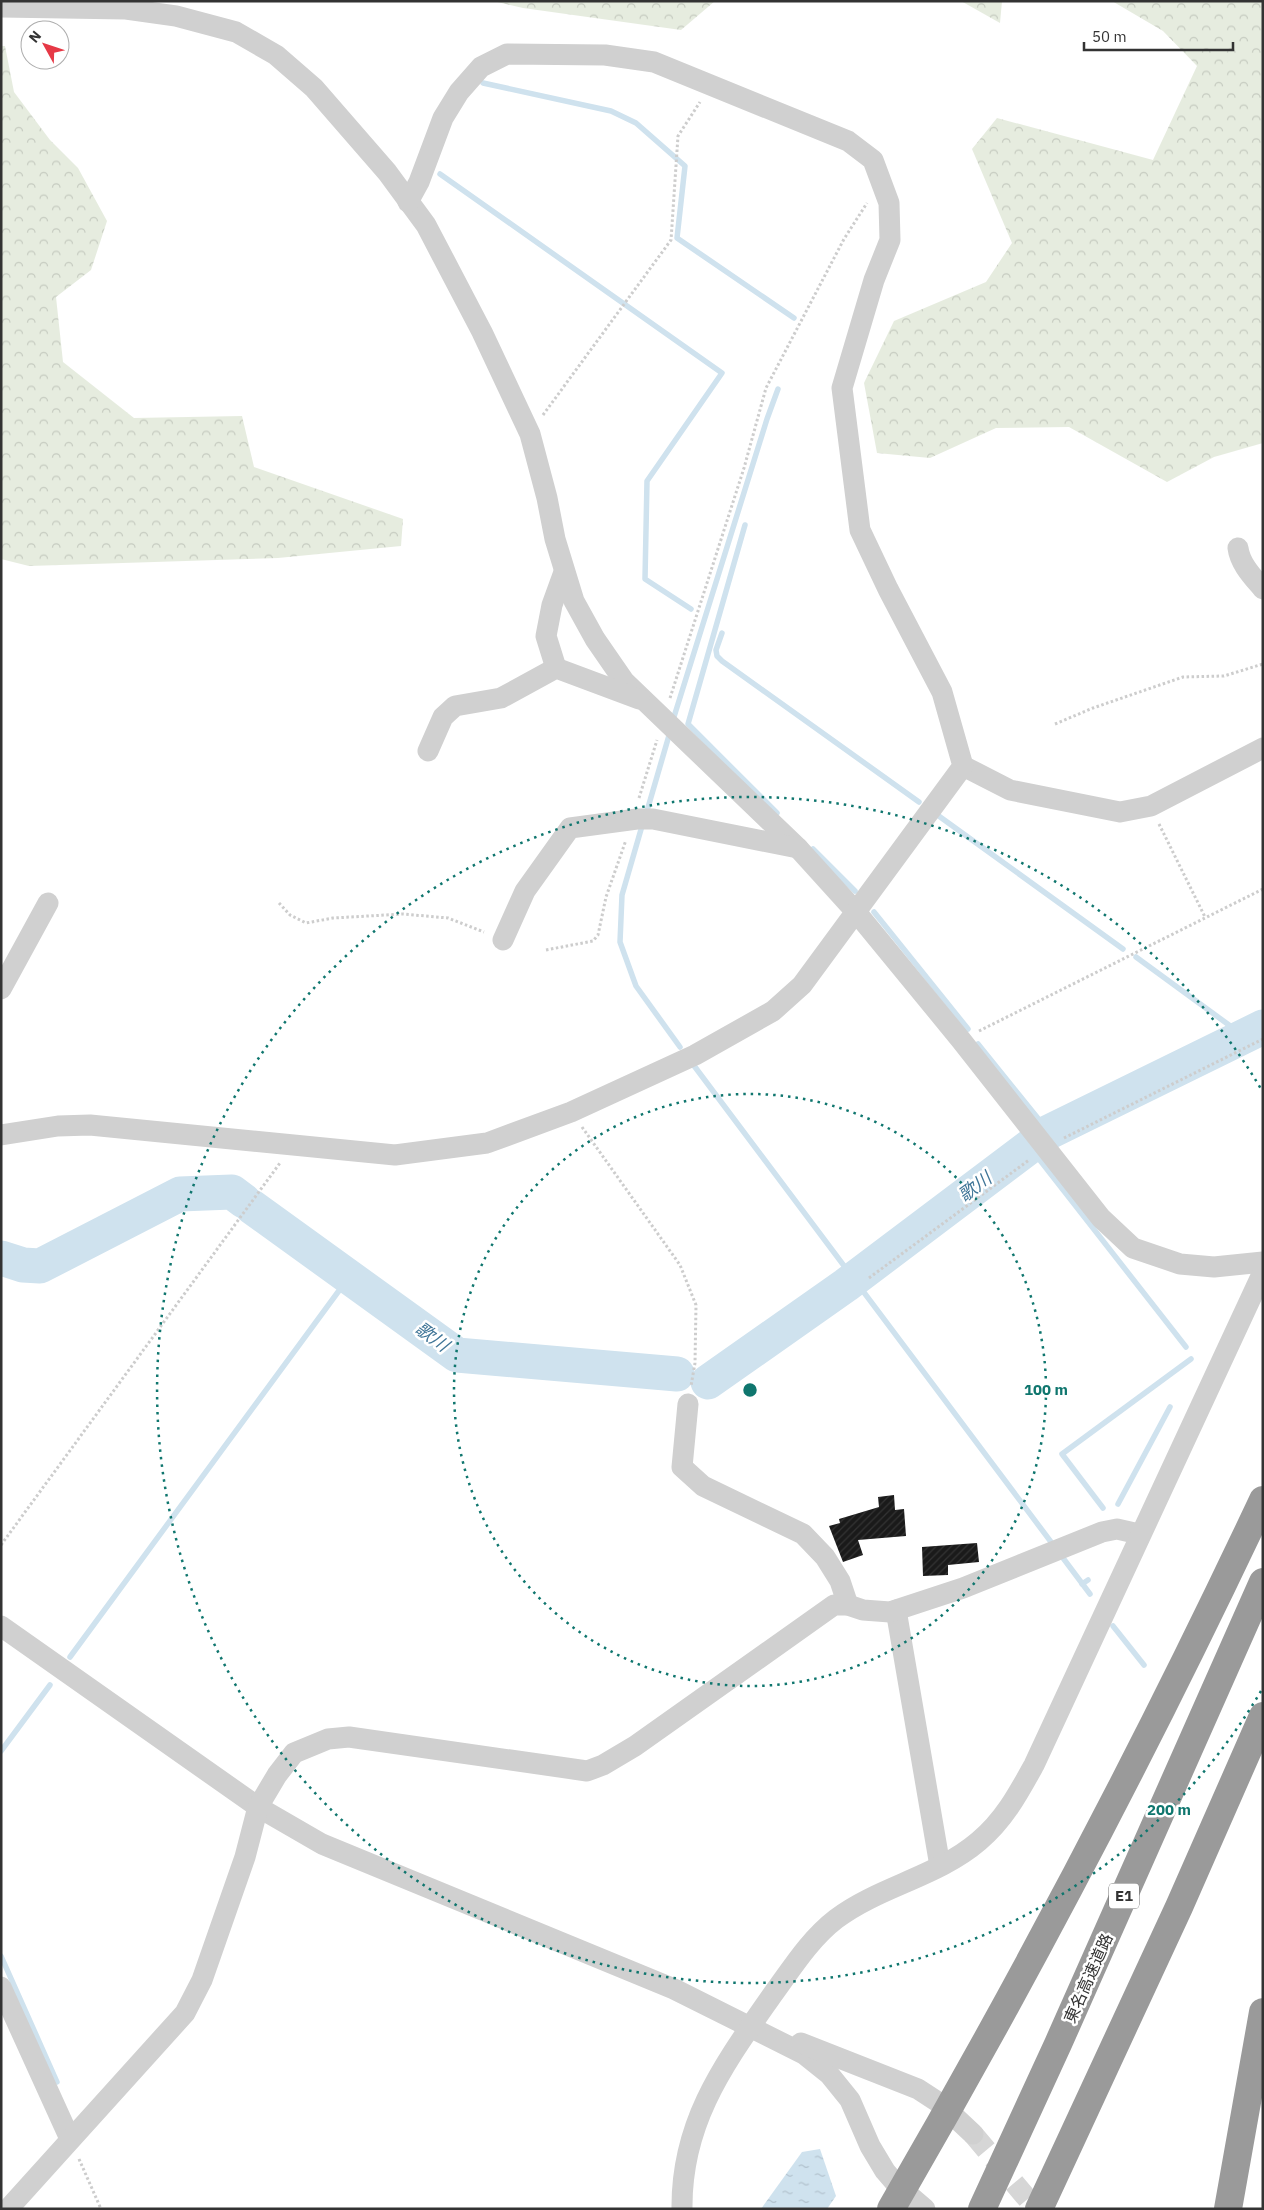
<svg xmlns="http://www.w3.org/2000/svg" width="1264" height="2210" font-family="'IBM Plex Sans','Noto Sans JP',sans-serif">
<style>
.forest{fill:url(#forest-crowns)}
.water{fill:url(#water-ripples)}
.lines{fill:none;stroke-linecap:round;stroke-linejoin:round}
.stream{stroke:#cfe2ee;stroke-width:5.5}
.river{stroke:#cfe2ee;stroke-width:35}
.building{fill:url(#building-hatch)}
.minor-tunnel{stroke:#d6d6d6;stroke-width:21;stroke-dasharray:21 11;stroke-linecap:butt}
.path{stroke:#cdcdcd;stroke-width:3;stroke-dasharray:2.5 2.5;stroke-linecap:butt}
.minor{stroke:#d0d0d0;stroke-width:21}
.highway{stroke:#9a9a9a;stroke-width:28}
.ring{fill:none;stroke:#0f766e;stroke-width:2.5;stroke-dasharray:2.5 5}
.labels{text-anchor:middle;stroke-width:5;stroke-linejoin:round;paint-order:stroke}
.shield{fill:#fff;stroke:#707070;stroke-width:1}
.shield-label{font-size:15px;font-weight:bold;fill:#333}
.street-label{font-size:16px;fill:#333;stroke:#fff}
.water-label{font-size:18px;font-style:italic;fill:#3f7597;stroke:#fff}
.centre{fill:#0f766e;stroke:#fff;stroke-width:2.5}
.ring-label{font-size:15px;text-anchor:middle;font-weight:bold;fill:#0f766e;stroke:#fff;stroke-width:5;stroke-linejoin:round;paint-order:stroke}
</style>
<defs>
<pattern id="forest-crowns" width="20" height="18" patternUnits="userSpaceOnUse" patternTransform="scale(1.25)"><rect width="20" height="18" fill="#e6ecdf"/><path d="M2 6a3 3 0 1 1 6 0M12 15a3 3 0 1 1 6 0" fill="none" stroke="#c6cbc0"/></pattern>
<pattern id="water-ripples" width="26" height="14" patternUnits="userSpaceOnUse" patternTransform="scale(1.25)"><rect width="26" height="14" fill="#cfe2ee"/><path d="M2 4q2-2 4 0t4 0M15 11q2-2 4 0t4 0" fill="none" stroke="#b2c2cd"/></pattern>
<pattern id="building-hatch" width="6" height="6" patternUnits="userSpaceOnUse" patternTransform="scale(1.25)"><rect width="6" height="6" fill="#1a1a1a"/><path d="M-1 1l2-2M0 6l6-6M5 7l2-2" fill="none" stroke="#333"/></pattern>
</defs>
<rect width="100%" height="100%" fill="#fff"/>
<g class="forest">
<polygon points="493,1 715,1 681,30 523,8"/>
<polygon points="961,1 1002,1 1000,23"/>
<polygon points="1112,1 1263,1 1263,443 1214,457 1167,482 1069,427 996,428 930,458 877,453 864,383 894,321 986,282 1012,243 972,149 997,118 1153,160 1197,66 1163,31"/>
<polygon points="1,46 5,46 14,92 50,140 78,168 107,221 91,270 56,297 63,362 134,418 242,416 254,467 403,519 401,546 278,558 29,566 1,559"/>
</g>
<polygon class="water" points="820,2149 836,2196 827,2209 761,2209 802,2152"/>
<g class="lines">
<g class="stream">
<polyline points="483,83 611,111 636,123 685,166 677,238 794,318"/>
<polyline points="440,174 722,373 647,481 645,579 691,609"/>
<polyline points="745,525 688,724 777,813"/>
<polyline points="722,633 716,650 717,656 722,661 919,802"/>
<polyline points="673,720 767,419 778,389"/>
<polyline points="647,811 670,732"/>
<polyline points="936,814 1123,949"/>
<polyline points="642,826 622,895 620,942 636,986 680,1047"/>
<polyline points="813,849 855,891"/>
<polyline points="874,912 968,1029"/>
<polyline points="1136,957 1244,1036"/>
<polyline points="978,1044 1049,1132"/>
<polyline points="692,1063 1090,1594"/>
<polyline points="1039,1159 1186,1347"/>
<polyline points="1118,1504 1170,1407"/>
<polyline points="1103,1508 1062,1454 1191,1359"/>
<polyline points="1082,1584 1088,1580"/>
<polyline points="1113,1626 1144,1665"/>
<polyline points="70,1657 349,1277"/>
<polyline points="1,1751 50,1685"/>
<polyline points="1,1956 57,2082"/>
</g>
<g class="river">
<polyline points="252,1207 457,1355 677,1374"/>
<polyline points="1,1258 23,1265 40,1266 180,1194 232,1192 244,1201"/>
<polyline points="708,1382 846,1285 1049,1132 1263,1027"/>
</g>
</g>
<g class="building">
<polygon points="894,1495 895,1510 904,1509 906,1536 858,1540 863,1555 843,1562 829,1526 840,1523 839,1519 879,1507 878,1497"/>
<polygon points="977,1543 979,1562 948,1565 948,1575 923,1576 922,1547"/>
</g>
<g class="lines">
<polyline class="minor-tunnel" points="973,2134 1036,2209"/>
<g class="path">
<polyline points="543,415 671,240 678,136 700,102"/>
<polyline points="670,698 744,468 766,388 844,239 867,203"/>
<polyline points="1055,724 1093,708 1183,677 1224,676 1263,664"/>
<polyline points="639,798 657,740"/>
<polyline points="1159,824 1205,917"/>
<polyline points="279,903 290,915 306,923 333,918 403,914 448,918 484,932"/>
<polyline points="546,950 593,941 598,935 606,897 626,840"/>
<polyline points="979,1031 1263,889"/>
<polyline points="582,1127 680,1265 696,1305 695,1363 691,1386"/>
<polyline points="1064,1138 1263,1039"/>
<polyline points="869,1278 1029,1160"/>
<polyline points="1,1545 280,1163"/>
<polyline points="79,2159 101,2209"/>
</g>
<g class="minor">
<polyline points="1,7 126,9 176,16 236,32 276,55 314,88 387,172 426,225 482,332 530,434 547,498 555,539 574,601 595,639 624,681 798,848 856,912 961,1040 1101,1218 1133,1248 1180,1264 1214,1267 1263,1262"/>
<path d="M1238,548C1240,564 1253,577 1263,589"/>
<polyline points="556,668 546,636 552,605 564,572"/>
<polyline points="428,751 443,717 455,706 501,698 556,668 639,699"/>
<polyline points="963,766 1010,790 1120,812 1151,806 1263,748"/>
<polyline points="503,940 525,891 570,828 637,819 653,819 798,848"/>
<polyline points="1,989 48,903"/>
<polyline points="1,1135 58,1126 90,1125 395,1155 487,1143 571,1112 695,1055 773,1011 802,985 963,766 942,692 888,589 860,530 842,388 874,280 890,240 889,203 873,160 848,141 654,62 605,55 507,54 481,67 459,92 443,118 419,182 408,202"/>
<polyline points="688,1404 682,1467 703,1486 803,1534 825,1557 840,1581 848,1605"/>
<polyline points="896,1610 940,1866"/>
<polyline points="1,1626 258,1807 322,1844 674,1989 804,2054 829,2074 850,2100 870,2146 885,2171 897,2185 925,2209"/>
<polyline points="1,1987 70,2139"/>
<polyline points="801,2043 918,2089 941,2104 973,2134"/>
<polyline points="8,2209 185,2013 202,1980 245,1857 258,1807 277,1775 294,1753 328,1739 349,1737 587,1771 603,1765 635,1746 834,1605 848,1605 863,1610 890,1612 963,1588 1102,1532 1117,1529 1139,1534"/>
<path d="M682,2209C681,2121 725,2063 773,1994C792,1968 810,1939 836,1919C880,1886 937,1877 979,1841C1004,1820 1018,1794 1034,1765L1263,1272"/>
</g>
<g class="highway">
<path d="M891,2209C1025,1978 1149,1742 1263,1500"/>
<polyline points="982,2209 1058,2044 1263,1582"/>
<polyline points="1039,2209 1179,1907 1263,1716"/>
<polyline points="1228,2209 1263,2012"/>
</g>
</g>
<g class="ring">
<circle cx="750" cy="1390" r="296"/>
<path d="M1261 1691A593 593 0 1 1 1261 1089"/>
</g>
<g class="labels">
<rect class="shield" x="1109" y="1883.5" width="30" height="25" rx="4"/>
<g class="shield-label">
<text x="1124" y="1901">E1</text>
</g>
<g class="street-label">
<text transform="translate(1088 1978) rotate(-66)" y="6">東名高速道路</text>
</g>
<g class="water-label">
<text transform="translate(975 1187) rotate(-37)" y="6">歌川</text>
<text transform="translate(432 1337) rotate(36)" y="6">歌川</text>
</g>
</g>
<circle cx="750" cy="1390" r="8" class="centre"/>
<g class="ring-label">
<text x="1046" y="1395">100 m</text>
<text x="1169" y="1815">200 m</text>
</g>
<rect width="1264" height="2210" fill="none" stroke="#333333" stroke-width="5"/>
<g transform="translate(45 45) rotate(310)"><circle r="24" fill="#ffffff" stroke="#adadad"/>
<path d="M0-4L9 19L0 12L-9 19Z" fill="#e63946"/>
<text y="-8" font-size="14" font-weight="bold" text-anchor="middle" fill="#333333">N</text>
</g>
<path d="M1084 42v8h149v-8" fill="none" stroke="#333333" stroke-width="2.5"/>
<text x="1092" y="42" font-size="15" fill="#333333" stroke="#ffffff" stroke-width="4" paint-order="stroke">50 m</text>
</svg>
